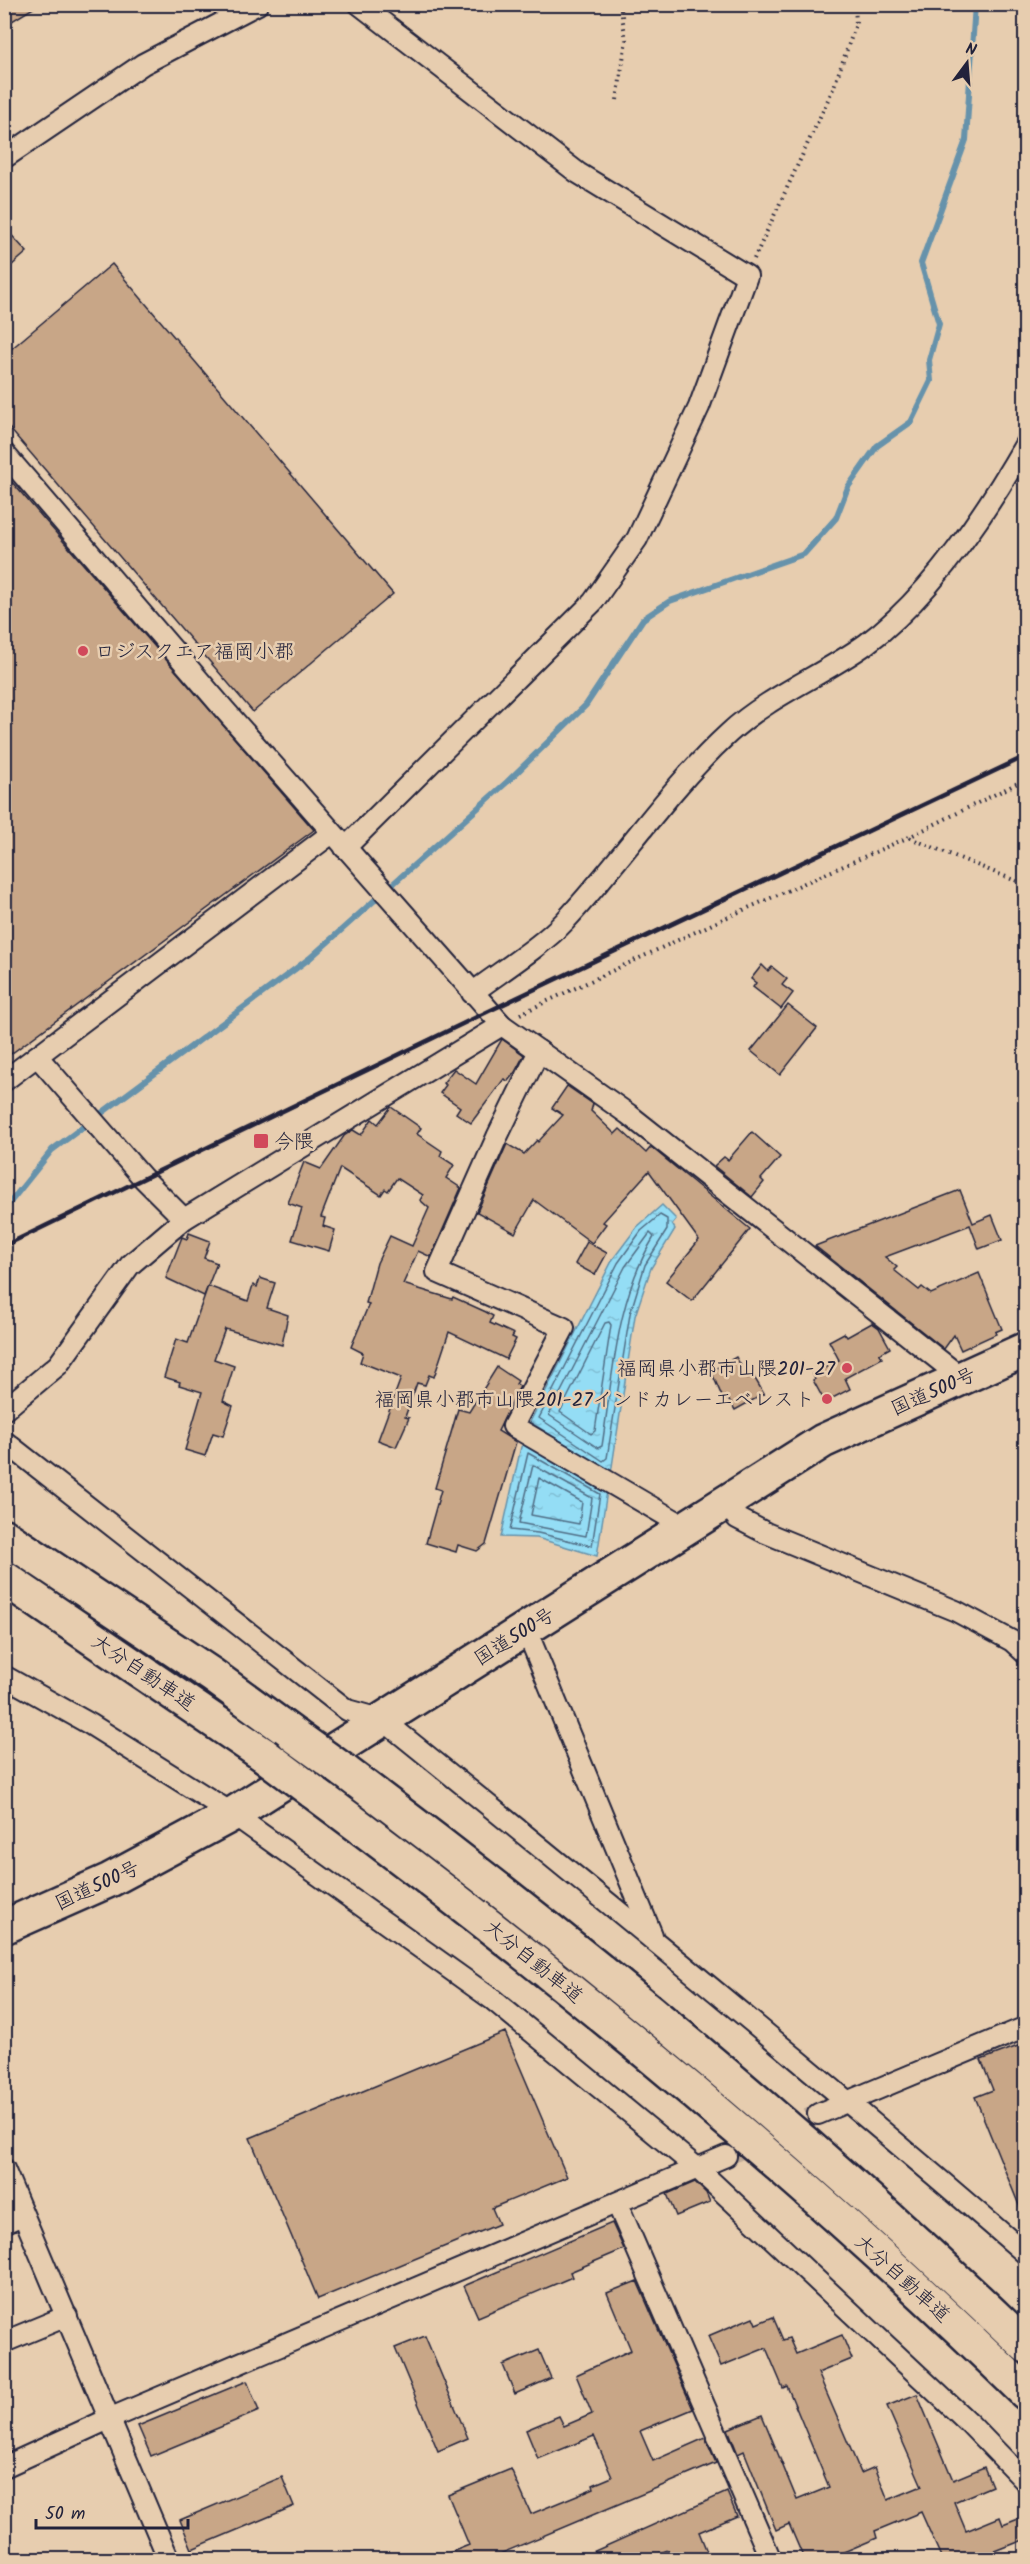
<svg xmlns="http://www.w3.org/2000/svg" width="1030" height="2564" font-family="Kalam,'Klee One',sans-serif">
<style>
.water{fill:url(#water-ripples);stroke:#6692ab;stroke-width:1.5}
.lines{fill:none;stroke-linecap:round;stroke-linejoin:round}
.shore{stroke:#506d85;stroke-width:1.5}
.stream{stroke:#6692ab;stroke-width:6}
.building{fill:#c8a687;stroke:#22223b;stroke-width:1.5}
.street-tunnel{stroke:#c0ab98;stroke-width:20;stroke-dasharray:20 10;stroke-linecap:butt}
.street-casing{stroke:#22223b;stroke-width:24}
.highway-casing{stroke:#22223b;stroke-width:38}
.path{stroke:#22223b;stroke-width:4;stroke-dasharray:1.5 4.5;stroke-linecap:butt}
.street{stroke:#e7cdaf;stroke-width:20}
.highway{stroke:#e7cdaf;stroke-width:33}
.rail{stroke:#22223b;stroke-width:4.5}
.highway-bridge-casing{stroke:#22223b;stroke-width:38;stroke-linecap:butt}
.highway-bridge{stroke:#e7cdaf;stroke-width:33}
.poi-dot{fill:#d1495b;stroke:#e7cdaf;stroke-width:2}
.labels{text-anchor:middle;stroke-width:5;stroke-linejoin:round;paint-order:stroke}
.poi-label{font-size:20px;fill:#22223b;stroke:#e7cdaf;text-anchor:start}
.street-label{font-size:20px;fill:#22223b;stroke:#e7cdaf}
</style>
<defs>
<pattern id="water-ripples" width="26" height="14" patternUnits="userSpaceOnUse" patternTransform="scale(1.5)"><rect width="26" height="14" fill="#94ddf5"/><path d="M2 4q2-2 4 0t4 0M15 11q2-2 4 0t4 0" fill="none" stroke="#7fbdd3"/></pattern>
</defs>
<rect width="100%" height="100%" fill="#e7cdaf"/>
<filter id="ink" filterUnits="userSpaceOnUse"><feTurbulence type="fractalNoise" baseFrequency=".0167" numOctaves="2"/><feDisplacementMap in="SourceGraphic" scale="12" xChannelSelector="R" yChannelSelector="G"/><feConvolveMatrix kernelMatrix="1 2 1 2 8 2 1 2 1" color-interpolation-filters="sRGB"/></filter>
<g filter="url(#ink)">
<g class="water">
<polygon points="662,1205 676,1219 672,1224 675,1229 651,1268 635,1316 611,1473 530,1422 613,1259 637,1227"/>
<polygon points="525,1443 607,1491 597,1556 537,1538 501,1537 521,1447"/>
</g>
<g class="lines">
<g class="shore">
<polygon points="660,1215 667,1219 667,1230 645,1265 630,1314 607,1458 603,1461 539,1418 618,1263 641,1231"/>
<path d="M650,1233L654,1237C616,1299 613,1375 602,1446L598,1448L549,1415L625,1267Z"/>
<polygon points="609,1322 611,1325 595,1431 591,1434 560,1412 605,1323"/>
<polygon points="528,1453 600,1494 592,1546 538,1533 510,1530"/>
<polygon points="533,1465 592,1498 586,1536 519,1523"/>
<polygon points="539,1478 582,1502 579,1524 531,1515"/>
</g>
<polyline class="stream" points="4,1210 52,1150 310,958 507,782 586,705 643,619 670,601 804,554 836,518 848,487 877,446 911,422 931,381 929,360 939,324 921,263 966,140 975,4"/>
</g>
<g class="building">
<polygon points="4,4 40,4 4,26"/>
<polygon points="4,227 27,252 4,272"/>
<polygon points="112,264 393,594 253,712 4,422 4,355"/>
<polygon points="4,473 314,830 4,1059"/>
<polygon points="762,965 768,971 772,967 787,979 782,985 793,993 781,1009 753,987 756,983 751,979"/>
<polygon points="788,1005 817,1028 780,1075 751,1051"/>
<polygon points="502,1039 524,1055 515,1072 508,1081 504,1079 471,1123 456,1113 460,1107 440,1093 446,1085 443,1083 454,1069 476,1084"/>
<polygon points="567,1086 593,1104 591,1111 615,1134 620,1129 646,1153 651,1147 750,1229 692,1301 666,1281 699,1240 649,1171 603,1222 606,1224 592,1243 534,1200 515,1233 477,1212 507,1144 524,1154 537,1140 538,1142 563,1115 552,1108"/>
<polygon points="391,1107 421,1128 417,1134 442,1151 440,1156 454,1165 446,1178 461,1188 431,1257 418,1251 403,1284 452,1299 453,1297 486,1312 493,1316 490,1323 514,1334 512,1337 516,1339 506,1359 449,1332 434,1377 429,1375 425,1385 417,1383 405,1417 409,1418 396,1447 378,1440 401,1378 360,1362 363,1353 351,1347 369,1304 366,1303 377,1263 390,1236 412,1246 429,1208 420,1200 423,1195 397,1178 388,1191 385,1189 381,1195 340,1168 321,1217 325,1218 323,1226 335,1230 329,1251 292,1240 302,1208 288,1203 304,1162 321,1169 344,1136 353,1130 361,1135 372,1119 378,1124"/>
<polygon points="752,1132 780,1157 761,1179 764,1182 752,1197 714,1166 724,1157 728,1160"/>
<polygon points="960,1190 973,1223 992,1215 1002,1240 979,1249 970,1225 885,1257 897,1267 894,1270 919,1290 922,1287 931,1294 979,1273 1002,1329 995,1332 996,1334 961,1350 954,1335 944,1349 815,1246"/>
<polygon points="189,1233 210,1241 204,1258 217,1263 204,1296 166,1278 182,1237 187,1239"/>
<polygon points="587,1242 607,1253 595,1275 575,1264"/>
<polygon points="260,1278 275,1283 267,1308 288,1315 282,1345 225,1329 214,1359 234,1366 223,1401 233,1406 223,1436 213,1433 205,1456 185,1450 202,1392 179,1385 180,1382 164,1377 176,1339 188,1343 208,1286 248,1301 253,1285 257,1287"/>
<polygon points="872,1323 879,1328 890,1348 879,1354 882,1358 845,1378 850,1389 825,1402 813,1380 815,1379 813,1374 839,1360 829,1341 844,1333 847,1337"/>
<polygon points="736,1357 748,1378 753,1375 764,1394 735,1410 728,1398 724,1401 711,1371"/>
<polygon points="497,1367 518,1381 516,1384 520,1386 498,1431 516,1442 486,1544 477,1551 458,1545 456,1552 426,1543 441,1490 435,1488 458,1409 469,1412"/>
<polygon points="505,2032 567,2177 492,2208 499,2224 318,2299 250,2138"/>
<polygon points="1026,2043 1026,2220 1025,2220 975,2097 993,2090 981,2060"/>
<polygon points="695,2182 706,2193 710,2202 676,2216 667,2194"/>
<polygon points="612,2223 624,2249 570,2272 572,2277 478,2317 464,2286"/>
<polygon points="637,2281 693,2409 640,2431 653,2461 705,2438 716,2463 488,2559 434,2559 469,2545 448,2495 511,2469 531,2514 594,2488 593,2485 612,2477 594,2436 538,2459 526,2430 559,2416 564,2426 592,2414 576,2375 631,2350 607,2293"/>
<polygon points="753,2317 756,2324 773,2317 783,2340 789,2338 796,2354 842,2335 852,2359 818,2373 861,2473 875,2467 888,2500 922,2486 887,2406 917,2394 953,2480 984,2467 992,2486 954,2502 966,2531 1000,2517 1003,2525 1026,2516 1026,2539 975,2559 942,2559 921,2512 875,2531 877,2538 827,2559 804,2559 789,2524 776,2530 744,2451 738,2454 728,2429 762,2415 797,2500 829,2487 787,2386 783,2388 766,2348 721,2366 708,2336"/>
<polygon points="425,2336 468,2438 438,2451 395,2348"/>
<polygon points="539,2350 551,2378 515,2394 503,2365"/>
<polygon points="247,2381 259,2411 151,2456 138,2426"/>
<polygon points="282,2477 294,2506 192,2549 180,2520"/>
<polygon points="727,2492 737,2516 699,2532 710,2559 672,2559 668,2550 645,2559 577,2559"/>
</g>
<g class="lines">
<polyline class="street-tunnel" points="726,2156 818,2114"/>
<defs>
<g id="street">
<polyline points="4,158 143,64 258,4"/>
<polyline points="4,453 223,708 502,1025 628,1114 963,1379"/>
<polyline points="345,848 593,602 637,539 699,407 747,276 578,173 359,4"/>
<path d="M472,993C500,972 543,945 565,921C622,860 668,789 729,733C769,696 823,675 866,644C930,597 987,511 1026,443"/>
<polyline points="539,1051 497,1137 437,1272 564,1328 513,1426 684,1526"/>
<polyline points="37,1056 143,1178 184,1219"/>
<polyline points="4,1081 332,833"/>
<polyline points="4,1410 58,1365 130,1265 184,1219 502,1025"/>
<path d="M4,1441L347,1710L383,1720C600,1895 815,2071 1026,2254"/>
<polyline points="725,1502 737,1518 766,1533 956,1611 1012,1641 1026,1654"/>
<polyline points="526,1629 652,1935"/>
<polyline points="4,1676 90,1724 233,1814 492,1999 697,2168 969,2423 1026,2482"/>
<polyline points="818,2114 1026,2027"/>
<polyline points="4,2169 169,2560"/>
<polyline points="617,2203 771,2560"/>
<polyline points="4,2223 22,2215"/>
<polyline points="4,2342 67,2316"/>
<polyline points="4,2467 111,2418 726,2156"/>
</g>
<g id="highway">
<polyline points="4,1536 212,1675 294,1735"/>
<polyline points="4,1578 264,1755"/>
<path d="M344,1771C582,1949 812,2139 1026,2346"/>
<path d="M312,1791C562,1976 803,2175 1026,2393"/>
<polyline points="4,1927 110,1880 233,1814 823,1441 1026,1349"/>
</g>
</defs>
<use href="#street" class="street-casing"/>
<use href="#highway" class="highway-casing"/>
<g class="path">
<polyline points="617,100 626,40 620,4"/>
<polyline points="754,259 833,89 856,24 855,4"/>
<polyline points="910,838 1026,885"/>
<polyline points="520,1014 723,919 909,837 1026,779"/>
</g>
<use href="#street" class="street"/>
<use href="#highway" class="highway"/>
<polyline class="rail" points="4,1246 489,1011 1026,756"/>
<defs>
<g id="highway-bridge">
<polyline points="294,1735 344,1771"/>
<polyline points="264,1755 312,1791"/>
</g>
</defs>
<use href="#highway-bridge" class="highway-bridge-casing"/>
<use href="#highway-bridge" class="highway-bridge"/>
</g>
</g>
<g class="poi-dot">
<circle cx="83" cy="651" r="6"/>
<rect x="253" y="1133" width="16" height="16" rx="3"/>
<circle cx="847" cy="1368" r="6"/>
<circle cx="827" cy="1399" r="6"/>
</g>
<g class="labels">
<g class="poi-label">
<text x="95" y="658">ロジスクエア福岡小郡</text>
<text x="274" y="1148">今隈</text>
<text x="835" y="1375" text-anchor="end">福岡県小郡市山隈201-27</text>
<text x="815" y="1406" text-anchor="end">福岡県小郡市山隈201-27インドカレーエベレスト</text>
</g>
<g class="street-label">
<text transform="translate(933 1391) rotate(-24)" y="7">国道500号</text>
<text transform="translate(514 1636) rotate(-32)" y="7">国道500号</text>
<text transform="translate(144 1672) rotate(34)" y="7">大分自動車道</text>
<text transform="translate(97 1885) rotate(-25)" y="7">国道500号</text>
<text transform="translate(534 1961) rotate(39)" y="7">大分自動車道</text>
<text transform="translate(903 2278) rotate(42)" y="7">大分自動車道</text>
</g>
</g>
<rect width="1030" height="2564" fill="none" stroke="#e7cdaf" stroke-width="24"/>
<rect x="12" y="12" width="1006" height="2540" fill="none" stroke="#22223b" stroke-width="2" filter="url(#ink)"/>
<g transform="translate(967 63) rotate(16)" stroke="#e7cdaf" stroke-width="4.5" paint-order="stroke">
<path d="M0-4.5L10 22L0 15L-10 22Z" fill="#22223b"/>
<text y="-9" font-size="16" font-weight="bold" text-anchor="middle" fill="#22223b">N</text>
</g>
<path d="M36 2519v9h152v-9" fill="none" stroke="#22223b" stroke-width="3"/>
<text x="45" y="2519" font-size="18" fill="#22223b" stroke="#e7cdaf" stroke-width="4.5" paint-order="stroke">50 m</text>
</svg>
